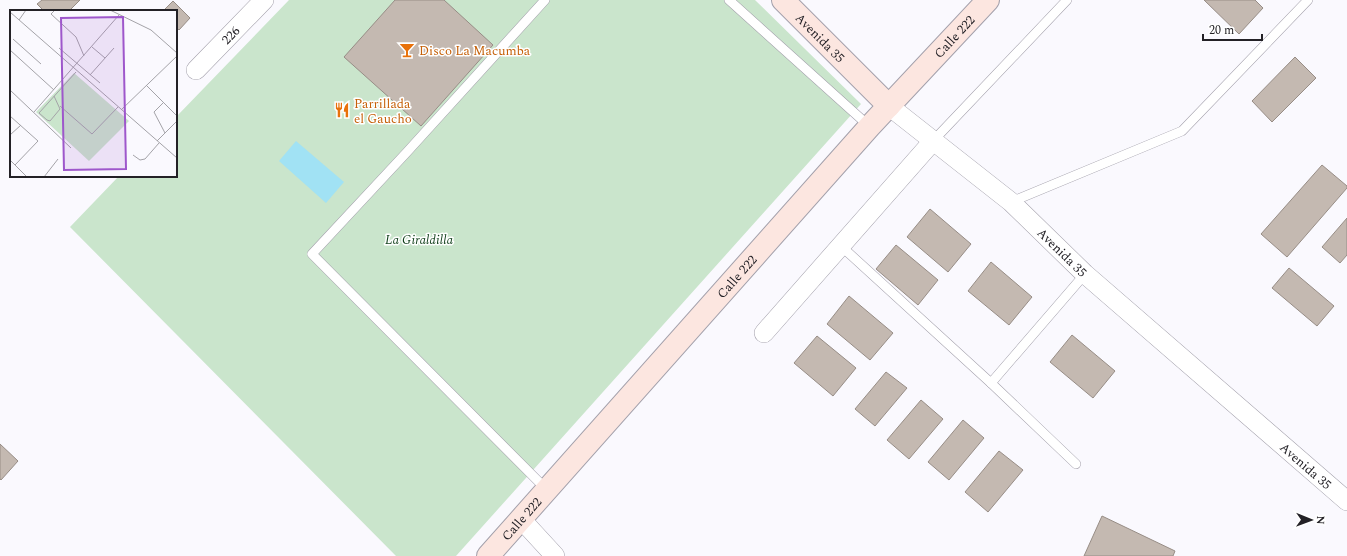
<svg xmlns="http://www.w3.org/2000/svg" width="1347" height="556" font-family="Spectral,serif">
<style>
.green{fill:#cae5cc}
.water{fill:#a1e2f4}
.building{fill:#c4b9b1;stroke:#978d86}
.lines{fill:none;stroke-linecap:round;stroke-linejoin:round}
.lane-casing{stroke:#a3a0ab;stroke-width:10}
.street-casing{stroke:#a3a0ab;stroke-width:20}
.secondary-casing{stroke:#a3a0ab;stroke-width:24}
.lane{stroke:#fff;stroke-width:9}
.street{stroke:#fff;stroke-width:19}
.secondary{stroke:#fce6e0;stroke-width:22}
.labels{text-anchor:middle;stroke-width:3;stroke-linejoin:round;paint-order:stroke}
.street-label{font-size:13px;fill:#232126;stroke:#fff}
.food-label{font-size:13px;fill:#c56008;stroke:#fff;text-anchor:start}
.park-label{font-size:13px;font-style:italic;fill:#103f1a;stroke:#fff}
.inset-road{fill:none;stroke:#a4a3a8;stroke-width:1}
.view{fill:#9e57cb;fill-opacity:0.15;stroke:#9e57cb;stroke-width:2}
.inset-edge{fill:none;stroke:#232126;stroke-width:2}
</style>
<rect width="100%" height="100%" fill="#faf9fe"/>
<polygon class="green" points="289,0 755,0 861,104 456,556 396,556 70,227 119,176 176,176 176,117"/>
<polygon class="water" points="296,141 344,182 326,203 279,161"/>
<g class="building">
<polygon points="42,0 80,0 69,11 44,11 37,4"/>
<polygon points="395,0 444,0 493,45 421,126 344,57"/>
<polygon points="1204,0 1255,0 1263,8 1239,34"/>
<polygon points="173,1 190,18 179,30 176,27 176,11 163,11"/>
<polygon points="1295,57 1316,78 1272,122 1252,101"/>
<polygon points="1322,165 1347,186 1347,188 1287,257 1261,234"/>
<polygon points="930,209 971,244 948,272 907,237"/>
<polygon points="1347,218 1347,255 1340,263 1322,247"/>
<polygon points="896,245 938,280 918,305 876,269"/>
<polygon points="991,262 1032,297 1009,325 968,291"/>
<polygon points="1289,268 1334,306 1317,326 1272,288"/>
<polygon points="849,296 893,333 870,360 827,324"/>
<polygon points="1072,335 1115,371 1093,398 1050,362"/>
<polygon points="817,336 856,368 833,396 794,363"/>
<polygon points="886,372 907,388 875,426 855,409"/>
<polygon points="921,400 943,419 909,459 887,440"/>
<polygon points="963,420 984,438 949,480 928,462"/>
<polygon points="0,444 18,461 1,480 0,479"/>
<polygon points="999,451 1023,470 988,512 965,492"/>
<polygon points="1102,516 1175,551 1173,556 1084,556"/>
</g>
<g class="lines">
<defs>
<g id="lane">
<polyline points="545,0 407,152 312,254 547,490"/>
<polyline points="729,0 869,126"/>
<polyline points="933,141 1067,0"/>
<polyline points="1011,202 1182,131 1308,0"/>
<polyline points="841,246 991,383 1076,464"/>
<polyline points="991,383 1085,274"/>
</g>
<g id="street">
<path id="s1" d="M196,70L264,0"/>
<path id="s2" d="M889,106L1011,202L1085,274L1347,501"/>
<polyline points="764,333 933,141"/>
<polyline points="521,519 555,556"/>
</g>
<g id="secondary">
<path id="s3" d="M783,0L889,106"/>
<path id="s4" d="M488,556L870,126L988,0"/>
</g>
</defs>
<use href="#lane" class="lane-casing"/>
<use href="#street" class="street-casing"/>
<use href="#secondary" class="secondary-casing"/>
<use href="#lane" class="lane"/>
<use href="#street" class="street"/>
<use href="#secondary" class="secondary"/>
</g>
<defs>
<symbol id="bar-bare" viewBox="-9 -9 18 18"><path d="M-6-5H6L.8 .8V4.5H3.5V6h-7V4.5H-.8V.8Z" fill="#e8710a" stroke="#fff" stroke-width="2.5" paint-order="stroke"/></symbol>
<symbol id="restaurant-bare" viewBox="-9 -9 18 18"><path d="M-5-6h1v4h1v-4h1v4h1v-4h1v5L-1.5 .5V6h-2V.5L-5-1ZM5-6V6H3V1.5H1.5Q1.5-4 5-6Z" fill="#e8710a" stroke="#fff" stroke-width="2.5" paint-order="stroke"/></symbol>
</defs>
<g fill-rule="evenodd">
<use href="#bar-bare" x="396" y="39" width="22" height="22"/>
<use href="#restaurant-bare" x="331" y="99" width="22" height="22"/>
</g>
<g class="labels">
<g class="street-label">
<text dy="5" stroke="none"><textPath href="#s1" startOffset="49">226</textPath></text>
<text dy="5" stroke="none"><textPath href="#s4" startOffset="698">Calle 222</textPath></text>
<text dy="5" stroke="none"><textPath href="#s3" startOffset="53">Avenida 35</textPath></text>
<text dy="5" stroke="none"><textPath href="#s2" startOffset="227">Avenida 35</textPath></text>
<text dy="5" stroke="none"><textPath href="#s4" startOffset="374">Calle 222</textPath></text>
<text dy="5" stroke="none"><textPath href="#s2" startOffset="551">Avenida 35</textPath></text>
<text dy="5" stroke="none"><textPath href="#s4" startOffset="50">Calle 222</textPath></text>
</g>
<g class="food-label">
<text x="419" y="55">Disco La Macumba</text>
<text x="354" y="108">Parrillada<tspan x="354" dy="15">el Gaucho</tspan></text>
</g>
<g class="park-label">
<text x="419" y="244">La Giraldilla</text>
</g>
</g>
<g transform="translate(10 10)">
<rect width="167" height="167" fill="#faf9fe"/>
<path d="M64,63L119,111L79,151L26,102Z" fill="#cae5cc"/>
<path class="inset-road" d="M45,0L41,4L66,27L74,46M100,0L141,20L167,43M0,2L167,148M9,10L16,0M3,29L31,54M82,37L95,48M49,38L90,73M0,40L44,80M80,65L104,38M136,75L167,106M0,80L61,138M44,86L50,99L40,111L37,110L29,103L66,62M154,92L144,102L155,123M50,96L82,124L108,97M111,100L167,46M24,102L109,5M0,106L28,131L5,155M0,125L11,115M147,131L167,111M123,145L130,150L135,149L149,133M0,150L17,167M34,167L48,149"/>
<path class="view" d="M113,7L116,159L54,160L51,8Z"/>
<rect width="167" height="167" class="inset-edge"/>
</g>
<g transform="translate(1311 520) rotate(91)" stroke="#ffffff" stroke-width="3" paint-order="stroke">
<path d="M0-3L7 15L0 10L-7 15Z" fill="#232126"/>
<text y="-6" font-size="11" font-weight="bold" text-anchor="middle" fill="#232126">N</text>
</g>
<path d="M1203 34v6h59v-6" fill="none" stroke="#232126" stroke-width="2"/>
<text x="1209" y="34" font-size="12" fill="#232126" stroke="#ffffff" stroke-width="3" paint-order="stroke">20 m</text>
</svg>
